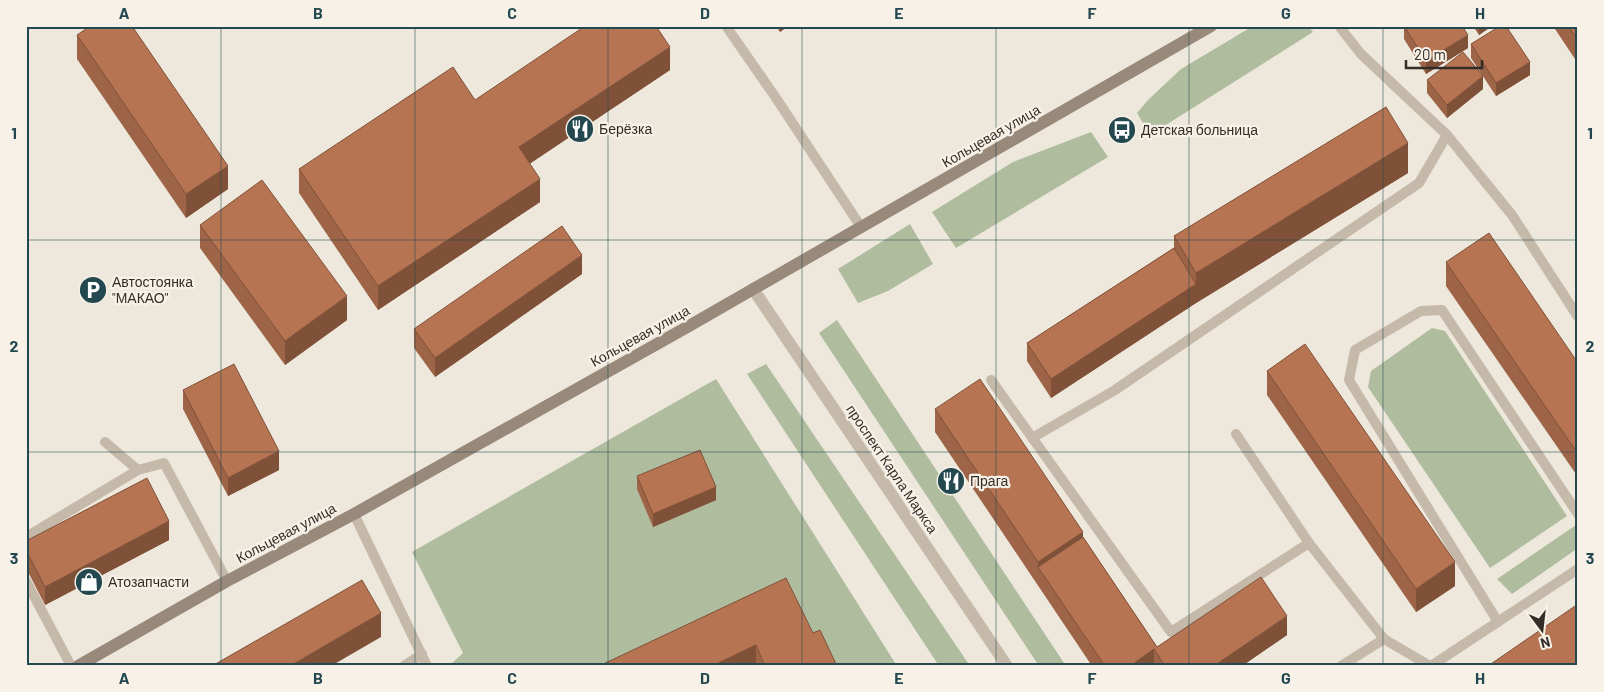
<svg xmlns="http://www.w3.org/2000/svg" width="1604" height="692" font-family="Barlow,sans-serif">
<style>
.green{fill:#afbc9e}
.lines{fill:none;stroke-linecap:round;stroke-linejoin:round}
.service{stroke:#c5b9aa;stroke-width:10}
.tertiary{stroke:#c5b9aa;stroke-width:12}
.secondary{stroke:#98897b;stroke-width:12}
.wall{fill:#9d6447}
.shaded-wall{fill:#7f5139}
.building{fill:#b67452;stroke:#7f5139}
.grid{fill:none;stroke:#23484f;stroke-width:1;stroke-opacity:0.55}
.labels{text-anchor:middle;stroke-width:4.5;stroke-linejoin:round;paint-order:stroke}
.poi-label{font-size:14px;fill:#332d28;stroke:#f7f1e8;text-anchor:start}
.street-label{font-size:14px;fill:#332d28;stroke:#f7f1e8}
.neatline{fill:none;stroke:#23484f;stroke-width:2}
.grid-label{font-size:16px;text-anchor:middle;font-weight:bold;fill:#23484f}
</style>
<rect width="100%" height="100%" fill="#eee8dc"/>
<g class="green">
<polygon points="1253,26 1308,26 1313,32 1150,135 1137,113 1148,100 1181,69"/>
<polygon points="1091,132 1108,157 956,248 932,212 1013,162"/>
<polygon points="910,224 933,264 888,291 858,303 838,269"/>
<polygon points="837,320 1066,666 1039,666 819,333"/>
<polygon points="1432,328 1445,331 1567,516 1490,568 1368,387 1371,371"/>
<polygon points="766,364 970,666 939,666 747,374"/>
<polygon points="716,379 897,666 449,666 463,653 412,552"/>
<polygon points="1576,525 1578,548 1512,594 1497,579"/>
</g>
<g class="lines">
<g class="service">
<polyline points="726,26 776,98 861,227"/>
<polyline points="1447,135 1512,215 1578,317"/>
<polyline points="991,380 1171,632 1309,543"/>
<polyline points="1236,434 1309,543 1384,639 1341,666"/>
<polyline points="1032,438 1115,390 1419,183 1447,135 1361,54 1339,26"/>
<polyline points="105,442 138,470 164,463 227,581"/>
<polyline points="354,514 427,666"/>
<polyline points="26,537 138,470"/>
<polyline points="26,581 71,666"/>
<polyline points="1498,622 1349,380 1355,350 1421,311 1442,310 1578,514"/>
<polyline points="1384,639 1430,666"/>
<polyline points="404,666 422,654"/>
<polyline points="1431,666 1578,569"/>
</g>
<polyline class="tertiary" points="753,289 1007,666"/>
<polyline class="secondary" points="78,666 227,581 354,514 689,326 1211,26"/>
</g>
<g class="wall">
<polygon points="776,26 788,26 780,32"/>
<polygon points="1404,26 1468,48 1426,74 1404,39"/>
<polygon points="1473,26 1492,26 1479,35"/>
<polygon points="1553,26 1578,26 1578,57 1575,59"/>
<polygon points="77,35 228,189 186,218 77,59"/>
<polygon points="1471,44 1530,75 1496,96 1471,58"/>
<polygon points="670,70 530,163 540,202 378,310 299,193 299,169 475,100"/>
<polygon points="1427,80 1483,89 1447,118 1427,93"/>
<polygon points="1408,173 1196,303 1051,398 1027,361 1027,343 1174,248 1174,236"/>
<polygon points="200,225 347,320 285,365 200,248"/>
<polygon points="1446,262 1578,363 1578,477 1446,286"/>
<polygon points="582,274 435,377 414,348 414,329"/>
<polygon points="1267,371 1455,586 1416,612 1267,395"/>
<polygon points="183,390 279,470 228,496 183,409"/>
<polygon points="935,409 1083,537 1157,647 1287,635 1242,666 1092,666 935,432"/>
<polygon points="637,476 716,500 653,527 637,489"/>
<polygon points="169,540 45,605 26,568 26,541"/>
<polygon points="813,633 837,666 599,666"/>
</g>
<g class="shaded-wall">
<polygon points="780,26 788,26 780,32"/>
<polygon points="1479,26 1492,26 1479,35"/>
<polygon points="1578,34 1578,57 1575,59 1575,36"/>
<polygon points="1468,35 1468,48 1426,74 1426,61"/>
<polygon points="670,47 670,70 519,171 519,147"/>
<polygon points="1530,62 1530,75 1496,96 1496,83"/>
<polygon points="1483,76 1483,89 1447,118 1447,105"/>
<polygon points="1408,143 1408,173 1196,303 1051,398 1051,379 1196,284 1196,273"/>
<polygon points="228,166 228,189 186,218 186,194"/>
<polygon points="540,179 540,202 378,310 378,286"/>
<polygon points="582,255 582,274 435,377 435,358"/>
<polygon points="347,296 347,320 285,365 285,341"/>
<polygon points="279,451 279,470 228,496 228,478"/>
<polygon points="716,487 716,500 653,527 653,514"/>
<polygon points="169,521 169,540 45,605 45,587"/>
<polygon points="1083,532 1083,556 1038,567 1038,586 1038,562"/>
<polygon points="1455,562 1455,586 1416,612 1416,589"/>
<polygon points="381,613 381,637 331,666 290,666"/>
<polygon points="1287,616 1287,635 1242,666 1214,666"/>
<polygon points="756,645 756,666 712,666"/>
<polygon points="1154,649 1154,666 1130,666"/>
</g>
<g class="building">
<polygon points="90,26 132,26 228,166 186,194 77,35"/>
<polygon points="585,26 656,26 670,47 519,147 540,179 378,286 299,169 453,67 475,100"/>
<polygon points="1404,26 1462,26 1468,35 1426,61"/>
<polygon points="1500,26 1506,26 1530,62 1496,83 1471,44"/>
<polygon points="1568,26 1578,26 1578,34 1575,36"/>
<polygon points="1463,52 1483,76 1447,105 1427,80"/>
<polygon points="1386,107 1408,143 1196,273 1174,236"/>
<polygon points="262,180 347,296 285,341 200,225"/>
<polygon points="562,226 582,255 435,358 414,329"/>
<polygon points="1489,233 1578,363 1578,454 1446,262"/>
<polygon points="1174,248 1196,284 1051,379 1027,343"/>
<polygon points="1305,344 1455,562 1416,589 1267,371"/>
<polygon points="234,364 279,451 228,478 183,390"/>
<polygon points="980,379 1083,532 1038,562 935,409"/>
<polygon points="700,450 716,487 653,514 637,476"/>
<polygon points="147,478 169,521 45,587 26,550 26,541"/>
<polygon points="1083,537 1157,647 1261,577 1287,616 1214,666 1165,666 1154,649 1130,666 1105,666 1038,567"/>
<polygon points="786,578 813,633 820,630 837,666 765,666 756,645 712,666 599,666"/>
<polygon points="362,580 381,613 290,666 212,666"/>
<polygon points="1578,604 1578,666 1488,666"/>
</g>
<path class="grid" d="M221,26V666M415,26V666M608,26V666M802,26V666M996,26V666M1189,26V666M1383,26V666M26,240H1578M26,452H1578"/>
<defs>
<symbol id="restaurant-disc" viewBox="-11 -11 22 22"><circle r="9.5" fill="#23484f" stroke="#f7f1e8"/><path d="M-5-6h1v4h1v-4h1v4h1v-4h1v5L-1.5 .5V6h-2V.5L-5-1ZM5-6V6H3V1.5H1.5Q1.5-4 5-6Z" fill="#fff"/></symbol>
<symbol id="bus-disc" viewBox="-11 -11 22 22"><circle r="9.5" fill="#23484f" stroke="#f7f1e8"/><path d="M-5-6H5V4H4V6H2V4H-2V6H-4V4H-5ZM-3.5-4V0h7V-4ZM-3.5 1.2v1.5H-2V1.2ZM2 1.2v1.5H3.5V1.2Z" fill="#fff"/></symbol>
<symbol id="parking-disc" viewBox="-11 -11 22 22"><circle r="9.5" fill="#23484f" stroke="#f7f1e8"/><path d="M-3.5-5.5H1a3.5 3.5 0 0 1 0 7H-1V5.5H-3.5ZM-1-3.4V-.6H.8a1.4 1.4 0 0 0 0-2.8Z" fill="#fff"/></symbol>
<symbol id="shop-disc" viewBox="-11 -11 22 22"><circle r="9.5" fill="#23484f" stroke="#f7f1e8"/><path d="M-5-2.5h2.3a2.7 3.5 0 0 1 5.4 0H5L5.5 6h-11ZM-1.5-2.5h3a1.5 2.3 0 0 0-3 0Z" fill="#fff"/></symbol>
</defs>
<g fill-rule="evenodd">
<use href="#restaurant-disc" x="564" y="113" width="32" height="32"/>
<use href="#bus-disc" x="1106" y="114" width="32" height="32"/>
<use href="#parking-disc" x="77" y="274" width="32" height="32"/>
<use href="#restaurant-disc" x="935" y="465" width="32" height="32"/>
<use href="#shop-disc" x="73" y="566" width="32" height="32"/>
</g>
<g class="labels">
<g class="poi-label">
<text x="599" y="134">Берёзка</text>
<text x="1141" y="135">Детская больница</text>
<text x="112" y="287">Автостоянка<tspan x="112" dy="16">"МАКАО"</tspan></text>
<text x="970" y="486">Прага</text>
<text x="108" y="587">Атозапчасти</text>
</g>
<g class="street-label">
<text transform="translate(991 136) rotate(-30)" y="5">Кольцевая улица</text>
<text transform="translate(640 336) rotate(-29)" y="5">Кольцевая улица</text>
<text transform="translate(892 469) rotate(56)" y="5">проспект Карла Маркса</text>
<text transform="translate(286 533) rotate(-28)" y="5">Кольцевая улица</text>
</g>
</g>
<rect width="1604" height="692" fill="none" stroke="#f7f1e8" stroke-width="55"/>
<g transform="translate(1542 630) rotate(165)" stroke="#f7f1e8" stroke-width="4" paint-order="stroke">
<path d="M0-4L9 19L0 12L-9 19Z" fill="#332d28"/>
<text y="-8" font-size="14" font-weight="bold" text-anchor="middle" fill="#332d28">N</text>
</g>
<path d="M1406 60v8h76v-8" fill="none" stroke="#332d28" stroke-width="2.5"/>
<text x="1414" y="60" font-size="15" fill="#332d28" stroke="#f7f1e8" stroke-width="4" paint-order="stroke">20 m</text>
<rect x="28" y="28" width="1548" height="636" class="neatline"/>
<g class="grid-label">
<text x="124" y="19">A</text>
<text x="318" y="19">B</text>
<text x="512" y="19">C</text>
<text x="705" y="19">D</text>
<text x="899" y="19">E</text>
<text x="1092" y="19">F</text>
<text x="1286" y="19">G</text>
<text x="1480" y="19">H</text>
<text x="14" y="139">1</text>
<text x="1590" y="139">1</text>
<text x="14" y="352">2</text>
<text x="1590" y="352">2</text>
<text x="14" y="564">3</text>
<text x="1590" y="564">3</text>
<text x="124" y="684">A</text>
<text x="318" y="684">B</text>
<text x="512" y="684">C</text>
<text x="705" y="684">D</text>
<text x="899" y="684">E</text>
<text x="1092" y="684">F</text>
<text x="1286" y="684">G</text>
<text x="1480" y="684">H</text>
</g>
</svg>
